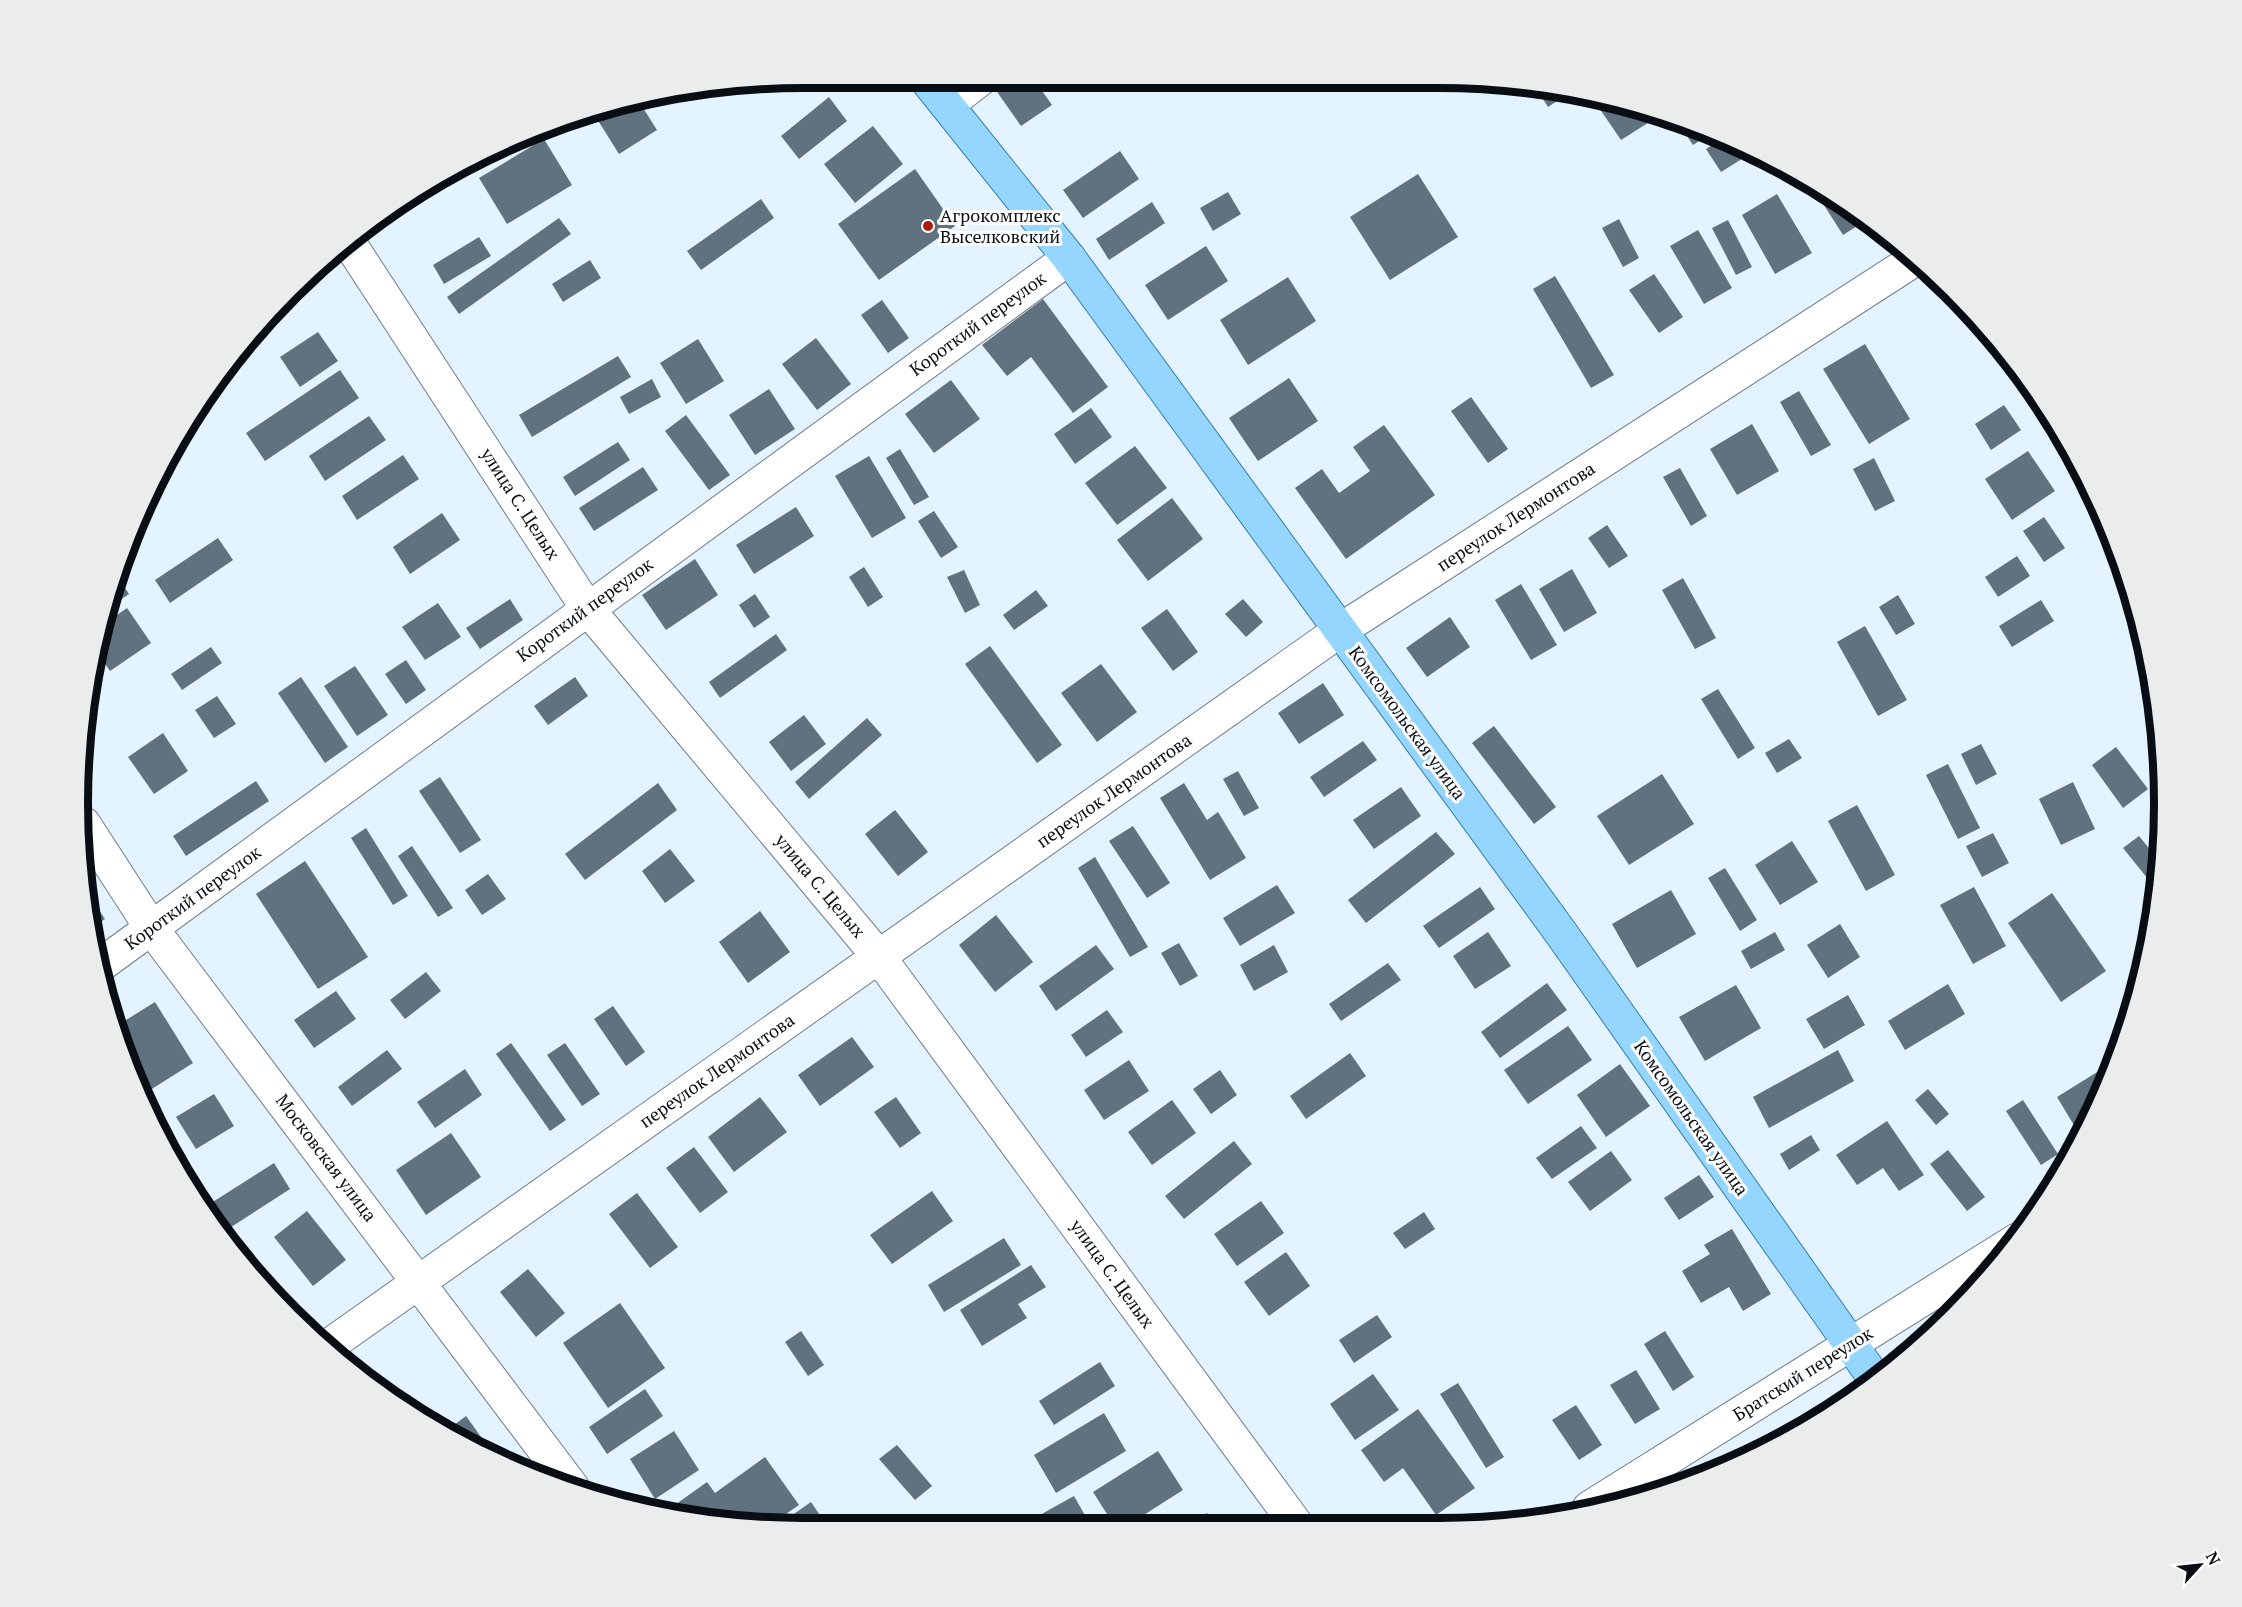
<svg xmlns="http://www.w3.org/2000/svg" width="2242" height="1607" font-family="'PT Serif',serif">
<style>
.building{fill:#60727f}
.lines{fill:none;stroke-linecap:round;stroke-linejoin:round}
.minor-casing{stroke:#6d7e8c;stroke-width:35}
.major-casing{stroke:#357eac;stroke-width:35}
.minor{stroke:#fff;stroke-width:33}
.major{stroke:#94d6ff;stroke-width:33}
.poi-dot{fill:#ac1c0c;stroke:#fff;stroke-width:2}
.labels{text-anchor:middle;stroke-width:6;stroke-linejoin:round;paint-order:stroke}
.poi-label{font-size:18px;fill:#080e13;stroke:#fff;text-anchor:start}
.street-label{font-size:18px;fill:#080e13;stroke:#fff}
.rim{fill:none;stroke:#080e13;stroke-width:8}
</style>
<rect width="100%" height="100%" fill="#e3f3ff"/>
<g class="building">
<polygon points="1011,78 1033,78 1052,105 1021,126 995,89"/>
<polygon points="786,80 772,92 765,83"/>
<polygon points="1536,88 1572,91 1548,107"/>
<polygon points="829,97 847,121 799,159 781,136"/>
<polygon points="1597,97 1644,111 1651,121 1621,140 1593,99"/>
<polygon points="638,100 657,130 619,154 592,111 615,103"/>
<polygon points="1677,121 1713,132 1693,145"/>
<polygon points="873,126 903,164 855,203 824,164"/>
<polygon points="540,128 488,161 484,155 526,133"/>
<polygon points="1724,137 1753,152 1721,172 1706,149"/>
<polygon points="544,139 572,185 507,224 479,178"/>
<polygon points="1120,151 1139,179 1083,218 1063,190"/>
<polygon points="915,169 955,226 879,280 838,224"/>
<polygon points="1418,174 1458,237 1390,280 1350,217"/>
<polygon points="1808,180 1865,221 1843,235"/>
<polygon points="1228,192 1241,214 1213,231 1200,208"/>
<polygon points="1777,194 1812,253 1775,274 1742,215"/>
<polygon points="761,199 774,218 701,270 687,251"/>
<polygon points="1152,202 1165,223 1109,260 1096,239"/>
<polygon points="559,218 571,234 459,314 447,297"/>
<polygon points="1619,219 1639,258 1623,267 1602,228"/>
<polygon points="1728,220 1752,267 1736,275 1712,228"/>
<polygon points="1698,230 1732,288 1704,304 1670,246"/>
<polygon points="479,237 491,256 444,284 433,265"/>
<polygon points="1206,246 1228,281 1168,320 1145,285"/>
<polygon points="590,260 601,278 563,302 552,284"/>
<polygon points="1654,274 1683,317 1659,333 1629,290"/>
<polygon points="1555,276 1614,375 1591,388 1533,289"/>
<polygon points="1288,277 1316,321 1248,365 1220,320"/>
<polygon points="1043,299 1108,387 1073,413 1031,357 1007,376 982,345"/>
<polygon points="882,300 909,338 888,353 861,315"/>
<polygon points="318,332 338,361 300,387 280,357"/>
<polygon points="816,338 851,384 817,410 782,364"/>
<polygon points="698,339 724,381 686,404 660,363"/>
<polygon points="1865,344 1910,419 1869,444 1823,369"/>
<polygon points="618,356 631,377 532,437 519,415"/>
<polygon points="340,370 359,398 265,461 246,433"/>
<polygon points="1289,378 1318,421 1258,461 1229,418"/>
<polygon points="652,379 661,397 629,414 620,397"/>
<polygon points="951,380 980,419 934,453 905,414"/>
<polygon points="769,389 795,429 755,455 729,415"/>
<polygon points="1799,391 1831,445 1811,456 1780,402"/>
<polygon points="1471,397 1508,449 1488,463 1451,411"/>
<polygon points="2004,405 2021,430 1991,450 1975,424"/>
<polygon points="1091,408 1112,437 1075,464 1054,434"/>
<polygon points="686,415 730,475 709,490 665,431"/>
<polygon points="369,416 386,440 325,481 309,456"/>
<polygon points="1752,424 1779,471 1737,495 1710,449"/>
<polygon points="1384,425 1435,495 1346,559 1295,488 1322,469 1339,493 1370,471 1353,447"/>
<polygon points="618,442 630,460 575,496 563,477"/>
<polygon points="1135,446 1167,488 1117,525 1085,483"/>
<polygon points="900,449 929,497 914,505 886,458"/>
<polygon points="2028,451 2055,491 2012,520 1985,479"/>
<polygon points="403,455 419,479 357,520 342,496"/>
<polygon points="869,456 906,518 872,538 835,476"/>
<polygon points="1874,458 1895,501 1875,511 1853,469"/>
<polygon points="643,467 658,490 594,531 579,508"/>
<polygon points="1680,468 1707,516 1691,526 1663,477"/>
<polygon points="1172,498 1203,539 1148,581 1117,540"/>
<polygon points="796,507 814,536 754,574 736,545"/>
<polygon points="934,511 958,547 941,558 918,521"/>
<polygon points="442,513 460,540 410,574 393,547"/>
<polygon points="2044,517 2065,548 2044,562 2023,531"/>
<polygon points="1607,525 1628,556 1609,568 1588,538"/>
<polygon points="218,538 233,560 170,603 155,580"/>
<polygon points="2017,556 2030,576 1998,597 1985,577"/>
<polygon points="695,559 718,595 666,630 642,595"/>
<polygon points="864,567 883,597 868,607 849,577"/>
<polygon points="1572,569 1597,613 1564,632 1539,589"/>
<polygon points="964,570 980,605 965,613 947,577"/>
<polygon points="116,574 129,594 108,608"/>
<polygon points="1683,578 1716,638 1695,649 1662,590"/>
<polygon points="1521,584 1557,645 1531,660 1495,600"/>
<polygon points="1036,590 1048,606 1014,630 1003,615"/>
<polygon points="755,594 770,617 754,628 739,605"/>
<polygon points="1898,595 1915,624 1896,635 1879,607"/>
<polygon points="510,599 523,620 480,649 466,628"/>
<polygon points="1243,599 1263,622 1246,637 1225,614"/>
<polygon points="2041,600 2054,621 2012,647 1999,626"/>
<polygon points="438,603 461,637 425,660 402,627"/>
<polygon points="127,608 151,643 110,671 97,652 104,624"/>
<polygon points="1167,609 1198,652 1173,671 1141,628"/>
<polygon points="1450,617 1470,647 1427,677 1406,648"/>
<polygon points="1865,626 1907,700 1878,716 1837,642"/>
<polygon points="776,634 787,650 720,698 709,682"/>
<polygon points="990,646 1062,745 1037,763 965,664"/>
<polygon points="211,647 222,663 182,690 171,674"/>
<polygon points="406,660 426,690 406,704 385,674"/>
<polygon points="1101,664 1137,712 1097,742 1061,693"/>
<polygon points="355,666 388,715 357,736 324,686"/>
<polygon points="301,677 348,747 325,763 278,693"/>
<polygon points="575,677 588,696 548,725 534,706"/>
<polygon points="1323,683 1344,715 1299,744 1278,713"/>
<polygon points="1718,689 1755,748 1738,759 1701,699"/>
<polygon points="217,696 236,724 214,738 195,710"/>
<polygon points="804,715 826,744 791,771 769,742"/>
<polygon points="867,718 882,735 809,799 795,782"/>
<polygon points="1494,726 1556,807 1534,824 1472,743"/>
<polygon points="163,733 188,771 154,794 128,757"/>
<polygon points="1789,739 1802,758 1777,773 1765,753"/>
<polygon points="1363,741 1377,760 1324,797 1310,777"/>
<polygon points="1981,744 1997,774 1976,785 1961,754"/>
<polygon points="2116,747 2148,789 2123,808 2092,765"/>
<polygon points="1948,764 1980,828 1958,839 1926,775"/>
<polygon points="1238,771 1259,808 1244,816 1223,779"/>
<polygon points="1662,774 1694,824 1629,865 1597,816"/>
<polygon points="440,777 481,840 460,853 419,791"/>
<polygon points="256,781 269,801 186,856 173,836"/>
<polygon points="2073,782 2095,829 2061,845 2039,799"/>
<polygon points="658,783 677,810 585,880 565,854"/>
<polygon points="1184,783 1207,820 1218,812 1246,858 1210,880 1160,798"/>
<polygon points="1401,787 1421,816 1374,849 1353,820"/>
<polygon points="1857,805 1895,875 1866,891 1828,821"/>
<polygon points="895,810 928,852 898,876 865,834"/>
<polygon points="1133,826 1170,883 1147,898 1109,841"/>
<polygon points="366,828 408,896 393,905 351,838"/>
<polygon points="1436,832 1455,854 1366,923 1348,900"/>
<polygon points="1993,833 2009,863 1982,877 1966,846"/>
<polygon points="2139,836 2161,863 2156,889 2123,848"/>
<polygon points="1792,841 1818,882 1780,905 1755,865"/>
<polygon points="412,846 453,908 438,917 398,856"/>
<polygon points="670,849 695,881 665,903 642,871"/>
<polygon points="1095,857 1148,947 1130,957 1078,868"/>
<polygon points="305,861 368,957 318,989 256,894"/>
<polygon points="1725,868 1757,920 1740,931 1708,878"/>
<polygon points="488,874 506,899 482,915 465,890"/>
<polygon points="1277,885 1295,913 1240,946 1223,918"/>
<polygon points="1480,887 1495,909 1439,948 1423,926"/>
<polygon points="1974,887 2006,946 1973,964 1940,905"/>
<polygon points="84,888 105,919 92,928 84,898"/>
<polygon points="1671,890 1696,934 1637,968 1612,924"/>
<polygon points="2052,893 2106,971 2061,1002 2008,923"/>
<polygon points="760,911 790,952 748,983 719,942"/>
<polygon points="996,915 1033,962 995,992 959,945"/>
<polygon points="1840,924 1860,957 1828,978 1807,945"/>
<polygon points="1488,932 1511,966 1475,989 1453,956"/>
<polygon points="1775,932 1785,950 1751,969 1741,951"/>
<polygon points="1179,943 1198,976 1180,986 1161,953"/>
<polygon points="1096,945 1114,969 1056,1011 1039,986"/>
<polygon points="1274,945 1288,972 1254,991 1240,965"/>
<polygon points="1388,963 1401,980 1341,1021 1329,1004"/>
<polygon points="426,972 441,991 405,1019 390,1000"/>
<polygon points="1547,983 1567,1010 1500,1058 1481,1032"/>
<polygon points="1948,984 1965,1014 1905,1050 1888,1021"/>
<polygon points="1736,985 1761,1028 1705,1061 1679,1017"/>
<polygon points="336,991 356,1019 314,1048 294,1020"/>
<polygon points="1848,995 1865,1025 1824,1049 1806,1019"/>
<polygon points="155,1002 193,1063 147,1092 128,1062 118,1025"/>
<polygon points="613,1006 645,1052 626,1066 594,1019"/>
<polygon points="1107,1010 1123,1032 1086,1057 1071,1035"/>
<polygon points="1568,1026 1592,1060 1528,1104 1504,1070"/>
<polygon points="852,1037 874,1067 820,1106 798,1075"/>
<polygon points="511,1043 566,1120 550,1131 496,1054"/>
<polygon points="565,1043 600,1094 582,1106 547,1055"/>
<polygon points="387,1050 402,1069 352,1106 338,1087"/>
<polygon points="1838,1050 1854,1081 1769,1128 1753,1097"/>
<polygon points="1350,1053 1366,1076 1306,1119 1290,1096"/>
<polygon points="1129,1060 1149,1091 1104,1120 1084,1090"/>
<polygon points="1620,1064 1650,1106 1606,1137 1577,1095"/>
<polygon points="465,1069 482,1095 435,1128 417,1102"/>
<polygon points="2102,1069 2107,1077 2089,1125 2081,1137 2057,1097"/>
<polygon points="1220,1070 1237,1095 1211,1114 1193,1089"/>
<polygon points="1928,1089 1949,1114 1936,1125 1915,1100"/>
<polygon points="214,1094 234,1126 196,1149 176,1117"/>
<polygon points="760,1097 787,1132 734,1172 708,1137"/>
<polygon points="896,1097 921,1133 900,1148 874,1112"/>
<polygon points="1172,1100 1196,1133 1152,1165 1128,1132"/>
<polygon points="2023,1100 2058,1154 2041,1165 2006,1111"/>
<polygon points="1887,1121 1924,1175 1899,1191 1883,1168 1857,1185 1836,1155"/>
<polygon points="1581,1126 1597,1148 1552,1179 1536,1158"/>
<polygon points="451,1133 481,1177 426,1215 396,1170"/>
<polygon points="1811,1135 1820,1150 1789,1170 1780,1154"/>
<polygon points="1234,1141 1252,1164 1184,1219 1165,1196"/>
<polygon points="694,1147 728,1192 700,1213 666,1168"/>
<polygon points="1948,1150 1985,1197 1967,1211 1930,1164"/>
<polygon points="1611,1151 1632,1180 1590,1211 1568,1182"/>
<polygon points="274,1163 290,1189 225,1231 208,1205"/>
<polygon points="1699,1175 1714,1197 1679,1220 1664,1198"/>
<polygon points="932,1191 953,1221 892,1264 870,1235"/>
<polygon points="637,1193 678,1247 650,1268 609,1214"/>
<polygon points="1261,1201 1284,1233 1237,1266 1214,1234"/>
<polygon points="307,1211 346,1260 313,1286 274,1237"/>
<polygon points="1424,1212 1435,1229 1405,1249 1393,1233"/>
<polygon points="1732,1229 1771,1294 1743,1311 1729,1287 1701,1303 1682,1271 1710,1254 1704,1245"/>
<polygon points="1004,1238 1021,1265 944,1312 928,1285"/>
<polygon points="1286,1252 1310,1286 1269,1316 1244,1282"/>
<polygon points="1031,1265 1046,1287 1018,1304 1027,1318 982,1346 960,1310"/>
<polygon points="528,1269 565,1313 536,1337 500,1292"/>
<polygon points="620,1303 665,1368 608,1408 563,1343"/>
<polygon points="1377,1315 1392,1337 1354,1363 1339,1340"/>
<polygon points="801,1331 824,1365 808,1376 785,1342"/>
<polygon points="1665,1331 1694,1377 1673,1391 1644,1344"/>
<polygon points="1100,1362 1115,1386 1054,1425 1039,1401"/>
<polygon points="1636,1370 1660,1409 1635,1424 1610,1385"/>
<polygon points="1373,1374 1399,1410 1355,1440 1330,1404"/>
<polygon points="1458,1383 1504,1457 1486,1468 1440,1394"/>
<polygon points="645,1389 663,1416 607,1454 589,1427"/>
<polygon points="1576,1405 1602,1445 1579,1460 1552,1420"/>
<polygon points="1418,1409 1475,1488 1436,1515 1403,1468 1384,1482 1361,1450"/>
<polygon points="1104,1413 1126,1451 1056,1493 1034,1455"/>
<polygon points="466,1416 489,1448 481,1453 446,1431"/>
<polygon points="674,1431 699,1470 655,1499 630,1459"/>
<polygon points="897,1445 932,1486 915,1500 879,1459"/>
<polygon points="1158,1451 1183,1490 1128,1525 1114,1525 1093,1492"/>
<polygon points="765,1457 799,1505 767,1527 665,1512 707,1482 715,1493"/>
<polygon points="1074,1496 1086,1517 1071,1526 1020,1526"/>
<polygon points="811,1502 828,1527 775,1527"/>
<polygon points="1207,1513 1215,1525 1189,1525"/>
</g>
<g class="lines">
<defs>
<g id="minor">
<polyline points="947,105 982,78"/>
<polyline points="350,244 587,608 879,957 1296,1524"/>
<polyline points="84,824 152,929 573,1488"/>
<polyline points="102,964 1069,258"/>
<polyline points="327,1347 1339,631 1917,258"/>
<polyline points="1589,1508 2017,1240"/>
</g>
<polyline id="major" points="925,78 1069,258 1561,933 1875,1379"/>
</defs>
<use href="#minor" class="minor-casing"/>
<use href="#major" class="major-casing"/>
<use href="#minor" class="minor"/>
<use href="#major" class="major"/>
</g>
<circle class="poi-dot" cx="928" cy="226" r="6"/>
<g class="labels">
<g class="poi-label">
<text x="940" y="222">Агрокомплекс<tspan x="940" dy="21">Выселковский</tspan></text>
</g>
<g class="street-label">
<text transform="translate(978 324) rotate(-36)" y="6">Короткий переулок</text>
<text transform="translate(520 504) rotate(57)" y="6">улица С. Целых</text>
<text transform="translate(1516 517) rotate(-33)" y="6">переулок Лермонтова</text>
<text transform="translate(585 610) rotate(-36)" y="6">Короткий переулок</text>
<text transform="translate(1407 723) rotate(54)" y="6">Комсомольская улица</text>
<text transform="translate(1114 791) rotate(-35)" y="6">переулок Лермонтова</text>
<text transform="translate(820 886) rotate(50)" y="6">улица С. Целых</text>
<text transform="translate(193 898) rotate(-36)" y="6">Короткий переулок</text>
<text transform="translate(717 1071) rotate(-35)" y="6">переулок Лермонтова</text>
<text transform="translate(1691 1118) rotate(55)" y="6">Комсомольская улица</text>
<text transform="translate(326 1158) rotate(53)" y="6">Московская улица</text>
<text transform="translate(1112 1274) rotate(54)" y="6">улица С. Целых</text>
<text transform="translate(1803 1374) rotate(-32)" y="6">Братский переулок</text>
</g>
</g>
<path d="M0 0H2242V1607H0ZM803 88H1439A715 715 0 0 1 2154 803V803A715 715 0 0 1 1439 1518H803A715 715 0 0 1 88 803V803A715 715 0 0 1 803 88Z" fill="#ebecec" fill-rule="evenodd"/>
<path class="rim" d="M803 88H1439A715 715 0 0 1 2154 803V803A715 715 0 0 1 1439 1518H803A715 715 0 0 1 88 803V803A715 715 0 0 1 803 88Z"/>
<g transform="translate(2200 1565) rotate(63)" stroke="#ffffff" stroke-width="4.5" paint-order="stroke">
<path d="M0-4.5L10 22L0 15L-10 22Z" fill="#080e13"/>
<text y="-9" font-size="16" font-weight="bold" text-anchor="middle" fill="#080e13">N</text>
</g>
</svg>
